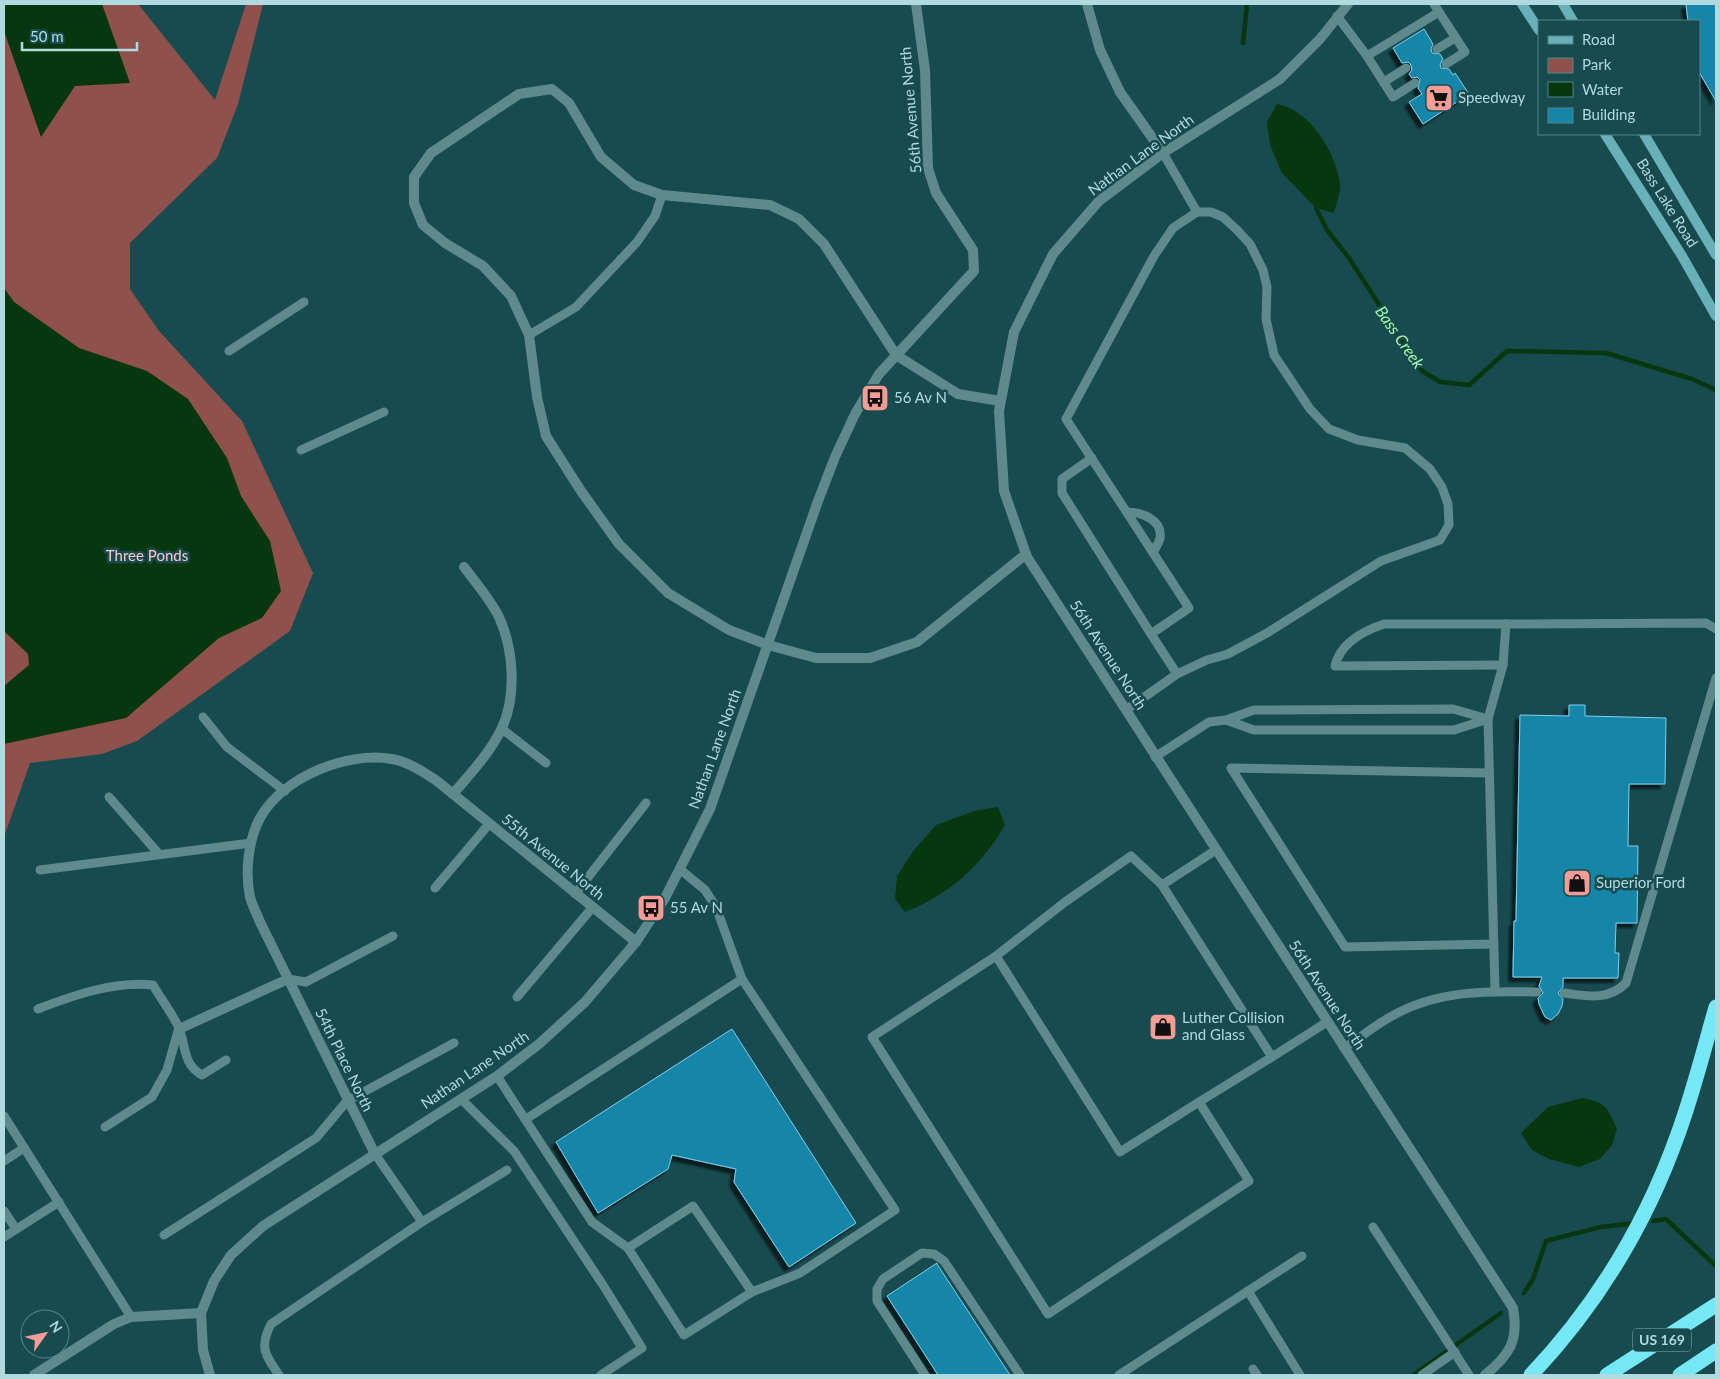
<svg xmlns="http://www.w3.org/2000/svg" width="1720" height="1379" font-family="Lato,sans-serif">
<style>
.green{fill:#8e514c}
.water{fill:#07370f}
.lines{fill:none;stroke-linecap:round;stroke-linejoin:round}
.stream{stroke:#07370f;stroke-width:4.5}
.building{fill:#1586a8;stroke:#80cfee;filter:url(#shadow)}
.service{stroke:#5e898e;stroke-width:9}
.minor{stroke:#5e898e;stroke-width:10}
.tertiary{stroke:#5e898e;stroke-width:10}
.secondary{stroke:#6ab0b8;stroke-width:10}
.motorway{stroke:#76e8f5;stroke-width:15}
.labels{text-anchor:middle;stroke-width:5;stroke-linejoin:round;paint-order:stroke}
.shield{fill:#184b50;stroke:#82afb4;stroke-width:1}
.shield-label{font-size:14px;font-weight:bold;fill:#b0dadf}
.poi-label{font-size:15px;fill:#b0dadf;stroke:#184b50;text-anchor:start}
.street-label{font-size:15px;fill:#b0dadf;stroke:#184b50}
.park-label{font-size:15px;fill:#f8c9c4;stroke:#184b50}
.water-label{font-size:16px;font-style:italic;fill:#a5f9a9;stroke:#184b50}
</style>
<defs>
<filter id="shadow"><feDropShadow dx="-4.5" dy="4.5" stdDeviation="1" flood-color="#0009"/></filter>
</defs>
<rect width="100%" height="100%" fill="#184b50"/>
<polygon class="green" points="4,4 138,4 215,100 246,4 263,4 238,104 217,158 130,243 130,289 159,331 242,421 313,573 290,631 137,741 102,754 30,763 4,837"/>
<g class="water">
<polygon points="4,4 102,4 130,83 75,86 41,137 4,31"/>
<path d="M1277,104C1310,110 1335,151 1340,183C1341,192 1336,205 1334,213L1316,208L1282,173L1270,145L1267,122Z"/>
<polygon points="4,288 14,302 79,348 147,371 188,399 227,458 241,496 270,541 281,591 262,618 219,638 126,718 4,744 4,686 29,665 28,654 4,631"/>
<path d="M998,807L1005,825C982,865 949,895 905,912L895,899L897,876L914,850L936,825L974,811Z"/>
<path d="M1582,1098C1606,1102 1607,1107 1617,1129L1612,1145L1600,1159L1579,1167L1549,1159L1532,1150L1521,1133L1548,1107Z"/>
</g>
<g class="lines">
<g class="stream">
<polyline points="1243,43 1247,4"/>
<polyline points="1316,208 1327,230 1349,258 1422,371 1440,382 1469,385 1507,351 1606,353 1692,379 1716,390"/>
<polyline points="1653,1221 1666,1219 1716,1266"/>
<polyline points="1524,1293 1533,1279 1546,1241 1601,1227 1635,1223"/>
<polyline points="1413,1375 1501,1313"/>
</g>
</g>
<g class="building">
<polygon points="1686,4 1716,4 1716,101 1699,72 1699,21 1688,21"/>
<polygon points="1424,29 1433,44 1431,49 1432,53 1440,54 1443,59 1440,64 1441,68 1449,69 1453,75 1455,73 1469,94 1423,124 1409,102 1422,94 1418,88 1420,80 1417,77 1412,78 1409,74 1412,70 1411,65 1408,62 1402,63 1393,48"/>
<polygon points="1569,705 1585,705 1585,716 1666,718 1665,784 1629,784 1628,846 1638,846 1637,923 1616,923 1615,953 1619,953 1618,978 1563,978 1563,987 1558,993 1563,999 1562,1006 1558,1014 1551,1020 1545,1017 1539,1004 1538,998 1543,993 1539,986 1542,977 1513,977 1514,921 1516,921 1520,715 1569,716"/>
<polygon points="732,1029 856,1223 789,1267 734,1182 736,1169 672,1155 668,1169 598,1213 556,1142"/>
<polygon points="937,1263 937,1264 1010,1375 938,1375 887,1296"/>
</g>
<g class="lines">
<g class="service">
<polyline points="1439,12 1465,52 1446,64"/>
<polyline points="1337,16 1367,56 1439,12 1434,4"/>
<polyline points="1437,49 1455,38"/>
<polyline points="1367,56 1393,97 1415,83"/>
<polyline points="1384,82 1406,68"/>
<polyline points="1163,153 1197,212"/>
<polyline points="529,335 576,307 637,242 655,216 662,195"/>
<polyline points="229,351 304,302"/>
<polyline points="301,450 384,412"/>
<polyline points="1092,458 1062,479 1062,493 1151,634"/>
<path d="M1127,512C1140,512 1163,519 1160,538C1159,543 1155,548 1153,553"/>
<path d="M1503,665L1335,666C1340,644 1363,631 1384,624H1506"/>
<polyline points="1126,710 1177,674 1207,660 1228,654 1267,633 1381,561 1440,540 1449,525 1448,504 1442,487 1430,469 1405,448 1358,440 1329,429 1310,409 1274,355 1266,319 1267,287 1263,270 1250,244 1237,230 1223,217 1211,212 1197,212 1173,228 1154,256 1066,419 1189,608 1151,634 1177,674"/>
<polyline points="203,717 227,747 285,791"/>
<polyline points="1226,720 1254,730 1454,730 1488,719"/>
<polyline points="502,729 546,763"/>
<polyline points="1155,757 1209,722 1226,720 1254,710 1453,709 1488,719"/>
<polyline points="1489,773 1231,768 1345,947 1494,944"/>
<polyline points="109,797 159,854"/>
<polyline points="1216,850 1162,885 1272,1057 1327,1022"/>
<polyline points="40,870 251,843"/>
<polyline points="1162,885 1131,856 1065,902 996,956 872,1037 1048,1314 1249,1181 1199,1102 1272,1057"/>
<polyline points="435,888 489,824"/>
<polyline points="575,894 646,803"/>
<polyline points="996,956 1120,1152 1199,1102"/>
<polyline points="288,979 306,982 393,936"/>
<polyline points="1495,991 1488,719 1503,665 1506,624 1706,623 1716,629"/>
<path d="M1564,993C1587,996 1608,1001 1626,983L1716,678"/>
<polyline points="517,997 592,908"/>
<path d="M38,1009C74,995 114,981 153,985C161,999 172,1013 179,1028C186,1046 183,1065 202,1075L226,1060"/>
<path d="M1344,1048C1360,1038 1375,1025 1392,1016C1437,990 1487,991 1537,992"/>
<polyline points="497,1076 592,1222 628,1248 684,1335 752,1292 800,1273 895,1210 742,979 716,907 705,890 681,870"/>
<polyline points="461,1099 514,1151 603,1285 642,1348 601,1375"/>
<polyline points="4,1116 131,1317"/>
<polyline points="526,1119 742,979"/>
<polyline points="105,1127 152,1097 167,1070 178,1031"/>
<polyline points="4,1161 24,1148"/>
<polyline points="4,1211 16,1229"/>
<polyline points="422,1222 507,1170"/>
<polyline points="1373,1227 1469,1375"/>
<polyline points="164,1235 316,1138 347,1101 454,1043"/>
<polyline points="4,1237 59,1202"/>
<polyline points="628,1248 693,1206 752,1292"/>
<polyline points="1253,1369 1257,1375"/>
<path d="M279,1375C265,1355 259,1347 271,1324L422,1222L375,1154"/>
<polyline points="925,1375 877,1301 877,1289 883,1279 922,1253 934,1254 944,1261 1020,1375"/>
<polyline points="1119,1375 1248,1291"/>
<polyline points="1300,1375 1248,1291 1302,1256"/>
<polyline points="1422,1375 1455,1352"/>
</g>
<g class="minor">
<polyline points="1087,4 1100,50 1120,92 1163,153"/>
<polyline points="1000,401 958,394 896,355 824,244 799,219 770,205 662,195 634,185 601,157 569,103 552,89 519,94 431,153 414,177 414,203 423,225 445,243 483,266 511,296 529,335 537,397 546,436 581,491 619,544 668,593 729,630 768,645 816,658 870,658 917,642 1026,554"/>
<path d="M453,794C470,774 489,754 501,730C517,697 514,650 499,617C490,599 476,583 464,567"/>
<polyline points="179,1029 288,979"/>
<path d="M375,1154L260,922C257,914 252,905 250,897C245,873 248,840 260,818C283,777 347,751 392,759C409,762 423,772 437,781L636,942"/>
<polyline points="34,1375 114,1324 131,1317 201,1313"/>
<polyline points="210,1375 203,1350 201,1313 214,1281 231,1255 263,1226 497,1076 539,1044 585,1002 636,942 665,898 710,809 818,501 835,457 855,414 879,374 974,271 973,250 936,193 928,168 925,70 916,4"/>
</g>
<path class="tertiary" d="M1348,4L1320,39L1280,79L1163,153L1099,201L1053,254L1014,332L999,411L1004,491L1027,557L1513,1308C1519,1340 1510,1355 1485,1375"/>
<g class="secondary">
<polyline points="1522,4 1539,30"/>
<polyline points="1563,4 1573,21"/>
<polyline points="1605,134 1682,256 1716,316"/>
<polyline points="1644,134 1716,255"/>
</g>
<g class="motorway">
<path d="M1531,1375C1597,1305 1646,1224 1678,1134C1693,1093 1704,1049 1716,1007"/>
<polyline points="1607,1375 1716,1305"/>
<polyline points="1680,1375 1716,1351"/>
</g>
</g>
<defs>
<symbol id="supermarket-square" viewBox="-11 -11 22 22"><rect x="-9" y="-9" width="18" height="18" rx="4" fill="#f59c94" stroke="#184b50"/><path d="M-6-5.5h2.5l.6 2H6L4.5 2H-2.5L-4.4-4H-6ZM-1.5 3.2a1.3 1.3 0 1 0 .1 0ZM3 3.2a1.3 1.3 0 1 0 .1 0Z" fill="#111"/></symbol>
<symbol id="bus-square" viewBox="-11 -11 22 22"><rect x="-9" y="-9" width="18" height="18" rx="4" fill="#f59c94" stroke="#184b50"/><path d="M-5-6H5V4H4V6H2V4H-2V6H-4V4H-5ZM-3.5-4V0h7V-4ZM-3.5 1.2v1.5H-2V1.2ZM2 1.2v1.5H3.5V1.2Z" fill="#111"/></symbol>
<symbol id="shop-square" viewBox="-11 -11 22 22"><rect x="-9" y="-9" width="18" height="18" rx="4" fill="#f59c94" stroke="#184b50"/><path d="M-5-2.5h2.3a2.7 3.5 0 0 1 5.4 0H5L5.5 6h-11ZM-1.5-2.5h3a1.5 2.3 0 0 0-3 0Z" fill="#111"/></symbol>
</defs>
<g fill-rule="evenodd">
<use href="#supermarket-square" x="1423" y="82" width="32" height="32"/>
<use href="#bus-square" x="859" y="382" width="32" height="32"/>
<use href="#shop-square" x="1561" y="867" width="32" height="32"/>
<use href="#bus-square" x="635" y="892" width="32" height="32"/>
<use href="#shop-square" x="1147" y="1011" width="32" height="32"/>
</g>
<g class="labels">
<rect class="shield" x="1633" y="1328.5" width="58" height="23" rx="4"/>
<g class="shield-label">
<text x="1662" y="1345">US 169</text>
</g>
<g class="poi-label">
<text x="1458" y="103">Speedway</text>
<text x="894" y="403">56 Av N</text>
<text x="1596" y="888">Superior Ford</text>
<text x="670" y="913">55 Av N</text>
<text x="1182" y="1023">Luther Collision<tspan x="1182" dy="17">and Glass</tspan></text>
</g>
<g class="street-label">
<text transform="translate(911 110) rotate(-95)" y="5">56th Avenue North</text>
<text transform="translate(1141 155) rotate(-36)" y="5">Nathan Lane North</text>
<text transform="translate(1667 203) rotate(58)" y="5">Bass Lake Road</text>
<text transform="translate(1108 655) rotate(57)" y="5">56th Avenue North</text>
<text transform="translate(715 749) rotate(-70)" y="5">Nathan Lane North</text>
<text transform="translate(553 857) rotate(39)" y="5">55th Avenue North</text>
<text transform="translate(1327 995) rotate(57)" y="5">56th Avenue North</text>
<text transform="translate(344 1060) rotate(64)" y="5">54th Place North</text>
<text transform="translate(475 1070) rotate(-34)" y="5">Nathan Lane North</text>
</g>
<g class="park-label">
<text x="147" y="561">Three Ponds</text>
</g>
<g class="water-label">
<text transform="translate(1400 337) rotate(55)" y="6">Bass Creek</text>
</g>
</g>
<rect width="1720" height="1379" fill="none" stroke="#b0dadf" stroke-width="10"/>
<rect x="1538" y="20" width="162" height="115" fill="#184b50" stroke="#558489"/>
<rect x="1548" y="36" width="25" height="8" fill="#6ab0b8" stroke="#558489"/>
<text x="1582" y="45" font-size="15" fill="#b0dadf">Road</text>
<rect x="1548" y="58" width="25" height="15" fill="#8e514c" stroke="#558489"/>
<text x="1582" y="70" font-size="15" fill="#b0dadf">Park</text>
<rect x="1548" y="82" width="25" height="15" fill="#07370f" stroke="#558489"/>
<text x="1582" y="95" font-size="15" fill="#b0dadf">Water</text>
<rect x="1548" y="108" width="25" height="15" fill="#1586a8" stroke="#558489"/>
<text x="1582" y="120" font-size="15" fill="#b0dadf">Building</text>
<g transform="translate(45 1334) rotate(57)"><circle r="24" fill="#184b50" stroke="#558489"/>
<path d="M0-4L9 19L0 12L-9 19Z" fill="#f59c94"/>
<text y="-8" font-size="14" font-weight="bold" text-anchor="middle" fill="#b0dadf">N</text>
</g>
<path d="M22 42v8h115v-8" fill="none" stroke="#b0dadf" stroke-width="2.5"/>
<text x="30" y="42" font-size="15" fill="#b0dadf" stroke="#184b50" stroke-width="4" paint-order="stroke">50 m</text>
</svg>
